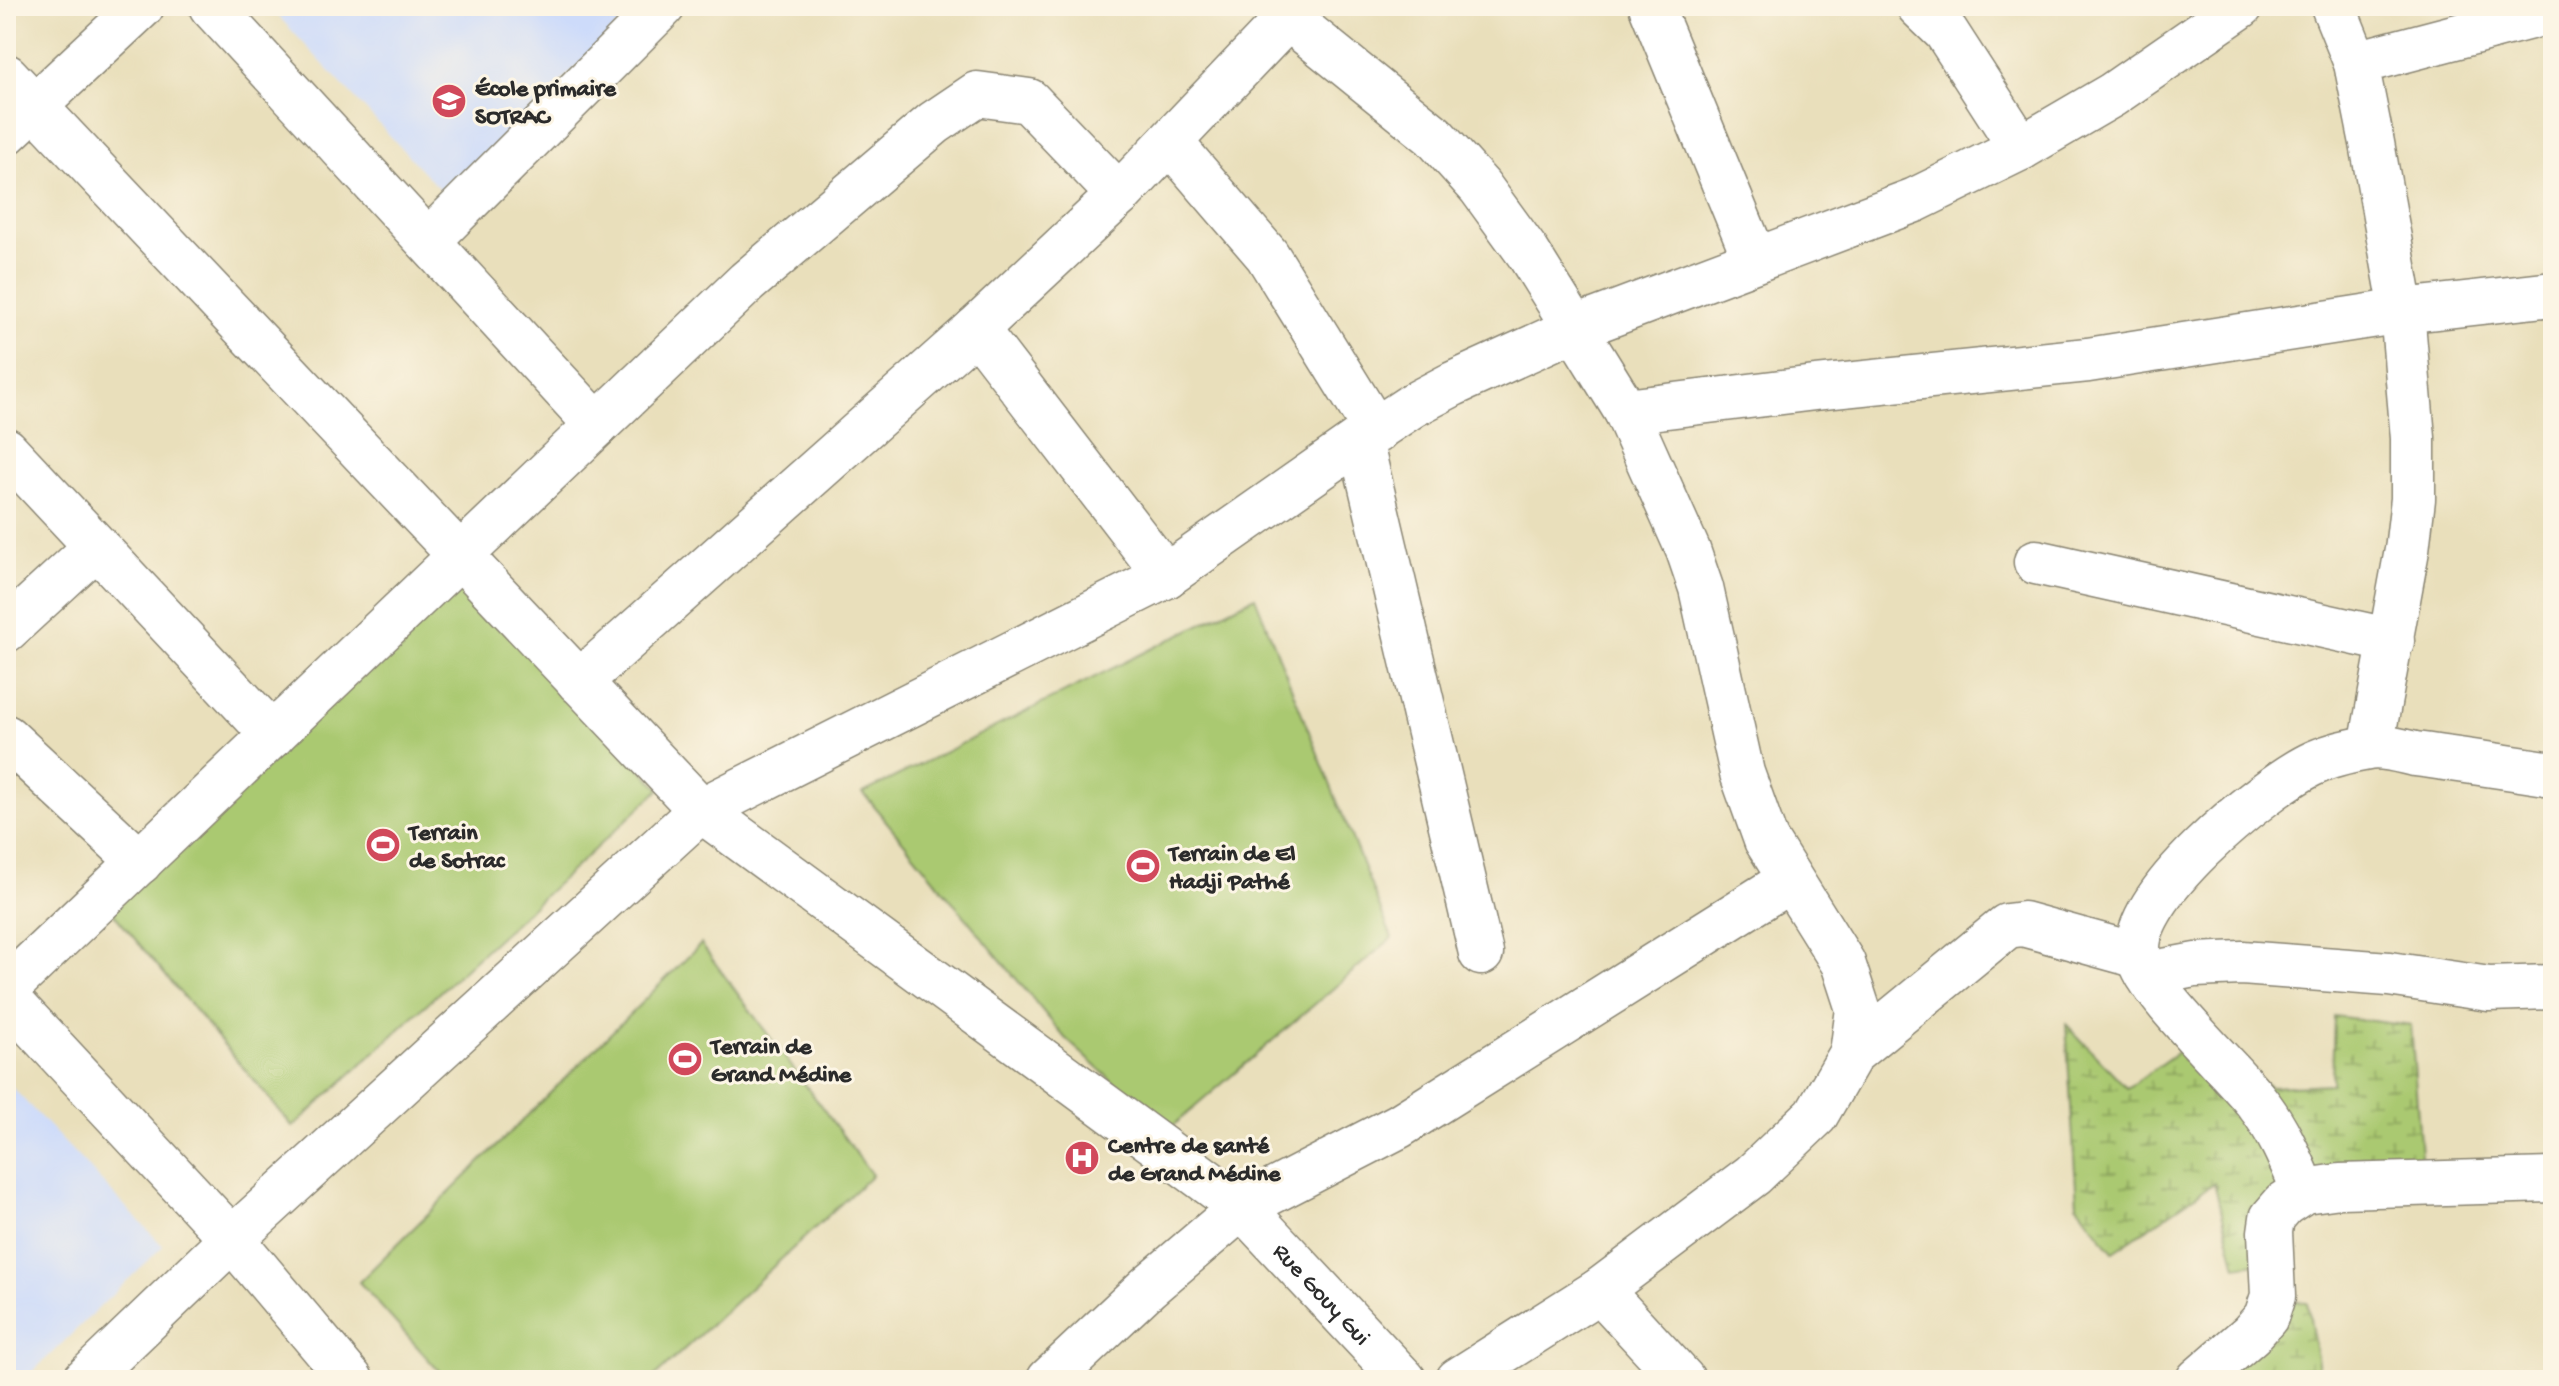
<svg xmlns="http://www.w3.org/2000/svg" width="2559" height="1386" font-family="'Gochi Hand',sans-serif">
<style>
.built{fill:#cddbfa}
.grass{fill:#aac971;stroke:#6a7a4e;stroke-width:2}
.wetland{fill:url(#wetland-marsh);stroke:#6a7a4e;stroke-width:2}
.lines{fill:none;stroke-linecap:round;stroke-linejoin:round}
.minor-casing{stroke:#8a8573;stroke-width:47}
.minor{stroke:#fff;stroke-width:44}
.labels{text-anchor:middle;stroke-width:6;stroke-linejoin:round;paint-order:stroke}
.poi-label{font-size:24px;font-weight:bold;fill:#2b2b2b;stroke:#fcf5e5;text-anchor:start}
.street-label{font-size:24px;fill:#2b2b2b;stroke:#fcf5e5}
</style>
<defs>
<pattern id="wetland-marsh" width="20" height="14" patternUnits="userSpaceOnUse" patternTransform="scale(2)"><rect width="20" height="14" fill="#aac971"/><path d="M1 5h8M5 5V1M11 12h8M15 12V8" fill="none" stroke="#8ba35d"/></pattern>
</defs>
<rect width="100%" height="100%" fill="#fcf5e5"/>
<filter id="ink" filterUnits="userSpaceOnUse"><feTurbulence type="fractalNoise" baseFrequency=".0125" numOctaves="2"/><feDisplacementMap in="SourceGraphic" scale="16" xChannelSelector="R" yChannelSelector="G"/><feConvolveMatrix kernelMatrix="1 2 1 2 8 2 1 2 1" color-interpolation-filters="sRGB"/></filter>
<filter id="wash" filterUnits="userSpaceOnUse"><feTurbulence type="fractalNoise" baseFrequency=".006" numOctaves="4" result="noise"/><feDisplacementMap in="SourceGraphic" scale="32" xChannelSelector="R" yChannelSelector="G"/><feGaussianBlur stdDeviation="1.8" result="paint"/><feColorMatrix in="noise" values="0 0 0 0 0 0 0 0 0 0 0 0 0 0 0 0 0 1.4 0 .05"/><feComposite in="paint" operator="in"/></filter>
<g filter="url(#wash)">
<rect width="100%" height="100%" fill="#e9dfbb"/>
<g class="built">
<polygon points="269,6 637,6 446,196"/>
<polygon points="6,1081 163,1246 24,1380 6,1380"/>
</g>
<g class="grass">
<polygon points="464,582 660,789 293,1127 103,901"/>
<polygon points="1255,597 1392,938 1167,1131 1065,1038 863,793"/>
<polygon points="701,944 872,1175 651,1380 447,1380 359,1282"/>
</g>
<g class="wetland">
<polygon points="2334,1016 2411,1026 2422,1168 2276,1216 2264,1262 2236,1266 2214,1183 2113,1252 2077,1205 2066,1024 2127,1088 2192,1042 2271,1087 2332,1084"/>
<polygon points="2273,1301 2307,1302 2321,1380 2191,1380"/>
</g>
</g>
<g filter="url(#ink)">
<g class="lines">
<defs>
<g id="minor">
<polyline points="211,6 597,425"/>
<polyline points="1273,6 1434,136 1480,187 1528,253 1626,411 1688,550 1701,588 1742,773 1766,840 1843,963 1858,1009 1852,1053"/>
<polyline points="1651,6 1755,259"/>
<polyline points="1919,6 1946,32 2021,148"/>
<polyline points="2333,6 2356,63 2372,143 2402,311 2413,438 2413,499 2407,550 2371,747"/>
<polyline points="2356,63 2553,11"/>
<path id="s1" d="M6,76L701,810L1242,1207L1404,1380"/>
<polyline points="6,133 142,6"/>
<polyline points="1171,143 1267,255 1376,431"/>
<polyline points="428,241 663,6"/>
<polyline points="976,329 1166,576"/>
<polyline points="1626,411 1815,388 2088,360 2402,311 2553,294"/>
<polyline points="1360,440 1481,953"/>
<polyline points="6,450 273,735"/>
<polyline points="2036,562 2392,641"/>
<polyline points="6,630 96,547"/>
<polyline points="579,682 976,329 1119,195 1299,6"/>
<polyline points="6,737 140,862"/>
<polyline points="2147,974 2195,965 2242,963 2389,974 2489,989 2553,987"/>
<polyline points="6,989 747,282 934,123 977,94 1029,101 1119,195"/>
<polyline points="6,997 232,1239 351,1380"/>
<path d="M2304,1191C2291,1160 2278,1128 2256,1101C2230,1068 2147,992 2139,956C2126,898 2263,789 2310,765C2326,757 2350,751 2368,748C2382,745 2401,751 2415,754C2461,760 2507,767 2553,774"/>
<polyline points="1600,1290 1683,1380"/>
<polyline points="85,1380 232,1239 701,810 1166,576 1360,440 1413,405 1453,384 1576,328 1915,200 2021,148 2112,95 2241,6"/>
<polyline points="1049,1380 1148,1287 1242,1207 1399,1126 1790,880"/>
<polyline points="1458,1380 1600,1290 1753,1175 1816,1115 1852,1053 2007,926 2023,924 2139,956"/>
<polyline points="2198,1380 2251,1334 2266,1317 2273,1296 2270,1232 2272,1218 2284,1204 2304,1191 2340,1186 2553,1180"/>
</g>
</defs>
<use href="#minor" class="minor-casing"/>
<use href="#minor" class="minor"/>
</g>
</g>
<defs>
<symbol id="school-disc" viewBox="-11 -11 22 22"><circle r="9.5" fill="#d1495b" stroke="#fcf5e5"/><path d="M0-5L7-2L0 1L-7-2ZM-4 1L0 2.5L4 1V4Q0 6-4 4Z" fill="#fff"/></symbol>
<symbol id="stadium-disc" viewBox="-11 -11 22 22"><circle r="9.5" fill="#d1495b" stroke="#fcf5e5"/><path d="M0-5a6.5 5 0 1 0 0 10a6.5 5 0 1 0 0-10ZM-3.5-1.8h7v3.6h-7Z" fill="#fff"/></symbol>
<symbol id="hospital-disc" viewBox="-11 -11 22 22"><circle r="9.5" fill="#d1495b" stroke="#fcf5e5"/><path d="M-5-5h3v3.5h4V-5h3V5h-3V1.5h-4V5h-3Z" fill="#fff"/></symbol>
</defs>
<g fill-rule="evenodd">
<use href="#school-disc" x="429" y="81" width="40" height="40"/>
<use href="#stadium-disc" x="363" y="825" width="40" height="40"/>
<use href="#stadium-disc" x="1123" y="846" width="40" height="40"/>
<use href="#stadium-disc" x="665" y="1039" width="40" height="40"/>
<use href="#hospital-disc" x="1062" y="1138" width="40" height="40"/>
</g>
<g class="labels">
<g class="poi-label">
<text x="475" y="95">École primaire<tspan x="475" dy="28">SOTRAC</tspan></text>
<text x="409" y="839">Terrain<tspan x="409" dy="28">de Sotrac</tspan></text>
<text x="1169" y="860">Terrain de El<tspan x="1169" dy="28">Hadji Pathé</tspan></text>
<text x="711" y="1053">Terrain de<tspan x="711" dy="28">Grand Médine</tspan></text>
<text x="1108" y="1152">Centre de santé<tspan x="1108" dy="28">de Grand Médine</tspan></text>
</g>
<g class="street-label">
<text dy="8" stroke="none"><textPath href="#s1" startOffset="1800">Rue Gouy Gui</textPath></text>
</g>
</g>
<rect width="2559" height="1386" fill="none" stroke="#fcf5e5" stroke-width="32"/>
</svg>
